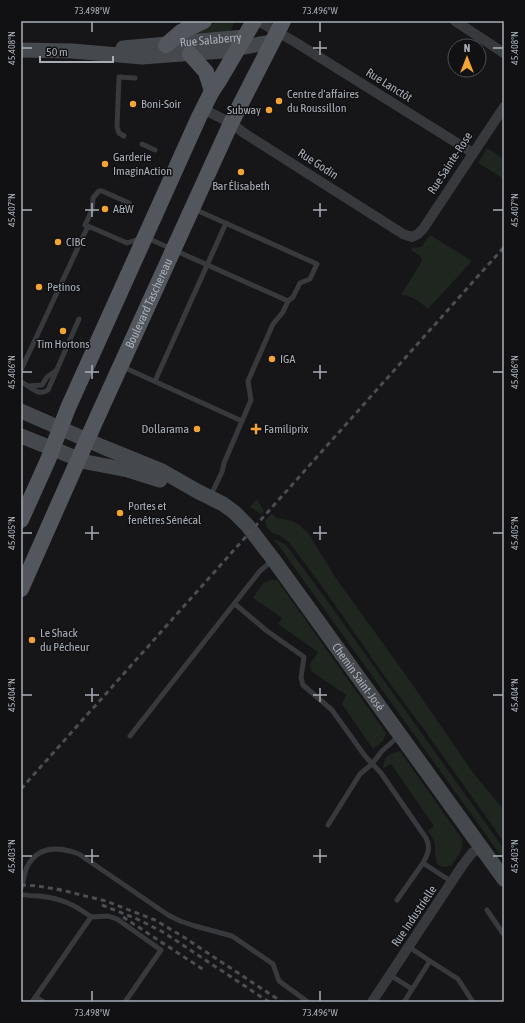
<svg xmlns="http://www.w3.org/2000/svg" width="525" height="1023" font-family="'Asap Condensed',sans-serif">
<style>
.green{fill:#1e261f}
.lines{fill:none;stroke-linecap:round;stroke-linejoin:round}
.lane{stroke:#37393d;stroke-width:5}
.street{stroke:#37393d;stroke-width:10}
.secondary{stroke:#45484d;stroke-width:15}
.primary{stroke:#53565c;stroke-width:16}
.rail{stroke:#4a4d52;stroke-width:3;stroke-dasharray:5 4;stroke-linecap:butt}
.ticks{fill:none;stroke:#a8aeb8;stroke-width:1.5}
.poi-dot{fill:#f3a434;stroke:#111113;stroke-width:1.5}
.labels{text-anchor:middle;stroke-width:3;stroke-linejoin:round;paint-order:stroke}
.street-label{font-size:12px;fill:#a8aeb8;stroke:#111113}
.poi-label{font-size:12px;fill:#a8aeb8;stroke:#111113;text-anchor:start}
.neatline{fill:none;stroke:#a8aeb8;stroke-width:1.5}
.ticks-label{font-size:10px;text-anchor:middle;fill:#a8aeb8}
</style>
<rect width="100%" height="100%" fill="#161618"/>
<g class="green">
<polygon points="218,21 235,21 230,32 187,38"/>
<polygon points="487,148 504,159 504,179 478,163"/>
<path d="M430,235L472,261L428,309C419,301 413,296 401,295L422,261L420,256L411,250L412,248L421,247Z"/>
<polygon points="257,499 264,511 261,514 250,507"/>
<polygon points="271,514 277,518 292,521 299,525 309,534 333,574 410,681 474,774 504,810 504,842 423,728 383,674 324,589 289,542 279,535 272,533 266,526 265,521"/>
<polygon points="274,539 286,545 323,595 504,849 504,860"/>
<polygon points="272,580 277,580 386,733 383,741 373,749 342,704 346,695 311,671 310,664 318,652 278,624 282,618 253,598 263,583"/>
<path d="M400,751L462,839C465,850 456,858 451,866L442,867L437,864L435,854V843L428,831L434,826L391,764L384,768L383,767C384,756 390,753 400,751Z"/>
</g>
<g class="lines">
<g class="lane">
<polyline points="124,136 119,133 117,127 119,77 135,78"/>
<polyline points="142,144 155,150"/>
<polyline points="194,209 317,264 310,279 300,283 293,297 288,301"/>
<polyline points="85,225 92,210 93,198 99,191 102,191 129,203"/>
<polyline points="123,367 242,421"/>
<polyline points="21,370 88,226 127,243 145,237 288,301 283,312 273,324 248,381 251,400 224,463 222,472 210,497"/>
<polyline points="155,381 226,223"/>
<path d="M21,382C30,386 38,397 48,390L79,319"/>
<polyline points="29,386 42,385 47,377 57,370"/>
<path d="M235,604L267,631L304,657L301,678L303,685L332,710L365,756L381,773L426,838C431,847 428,854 423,863"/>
<polyline points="130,736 260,571 273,560"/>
<polyline points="328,825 360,774 372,764 382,751 399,736"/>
<path d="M21,888C24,881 24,873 27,867C38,845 60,847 79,854L168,915L180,921L195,926L232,936L273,964L279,981L308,1002"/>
<path d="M21,894C27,896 33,896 40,896C62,899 74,904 91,917L32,1002"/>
<polyline points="397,900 423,863 452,882"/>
<polyline points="487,910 504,935"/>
<polyline points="91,917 108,916 117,919 161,950 125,1002"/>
<polyline points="430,961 458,979 473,1002"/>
<polyline points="390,975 412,989"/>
<polyline points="36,997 44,1002"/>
<polyline points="404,1002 430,961 409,947"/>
</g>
<g class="street">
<polyline points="258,21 295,42 473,153"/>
<polyline points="455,21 504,53"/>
<polyline points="203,109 231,123 244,133 403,234 412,237 418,234 423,229 504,107"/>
<polyline points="372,1002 462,866 472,853 481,847"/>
</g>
<g class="secondary">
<path id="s1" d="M123,48L244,37"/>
<polyline points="21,50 72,51 142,57 222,51 272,42"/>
<path id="s2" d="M21,411L103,447L162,471L197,491L223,504L234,512L247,525L273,559L504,879"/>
<polyline points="21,436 86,462 128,470 160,480"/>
</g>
<g class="primary">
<polyline points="166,45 181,32 204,21"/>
<polyline points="190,54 206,72 212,91"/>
<polyline points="21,520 48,460 68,408 199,117 212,91 220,79 254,21"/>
<path id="s3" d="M21,589L95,422L231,123L283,21"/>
</g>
<g class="rail">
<polyline points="21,789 504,247"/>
<polyline points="21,885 38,886 61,890"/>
<polyline points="57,889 106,901 155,920 182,936 282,1002"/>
<polyline points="102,905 137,919 163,932 269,1002"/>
<polyline points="123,917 204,970"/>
</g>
</g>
<path class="ticks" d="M92,22V32M320,22V32M320,41V55M22,48H32M313,48H327M493,48H503M92,203V217M320,203V217M22,210H32M85,210H99M313,210H327M493,210H503M92,365V379M320,365V379M22,372H32M85,372H99M313,372H327M493,372H503M92,526V540M320,526V540M22,533H32M85,533H99M313,533H327M493,533H503M92,688V702M320,688V702M22,695H32M85,695H99M313,695H327M493,695H503M92,849V863M320,849V863M22,856H32M85,856H99M313,856H327M493,856H503M92,991V1001M320,991V1001"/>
<g class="poi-dot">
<circle cx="279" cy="101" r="4"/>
<circle cx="133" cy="104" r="4"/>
<circle cx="269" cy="110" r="4"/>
<circle cx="105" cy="164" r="4"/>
<circle cx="241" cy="172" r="4"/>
<circle cx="105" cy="209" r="4"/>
<circle cx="58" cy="242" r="4"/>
<circle cx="39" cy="287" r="4"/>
<circle cx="63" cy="331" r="4"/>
<circle cx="272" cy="359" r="4"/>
<circle cx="197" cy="429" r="4"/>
<path d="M254 423h4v4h4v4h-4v4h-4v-4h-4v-4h4z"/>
<circle cx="120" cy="513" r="4"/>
<circle cx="32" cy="640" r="4"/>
</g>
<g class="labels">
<g class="street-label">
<text dy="4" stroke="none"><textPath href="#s1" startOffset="88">Rue Salaberry</textPath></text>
<text transform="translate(389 85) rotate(32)" y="4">Rue Lanctôt</text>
<text transform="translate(450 163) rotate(-57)" y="4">Rue Sainte-Rose</text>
<text transform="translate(318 164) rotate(33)" y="4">Rue Godin</text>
<text dy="4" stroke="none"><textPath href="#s3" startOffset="313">Boulevard Taschereau</textPath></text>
<text dy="4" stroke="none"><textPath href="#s2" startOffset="443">Chemin Saint-José</textPath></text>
<text transform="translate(414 916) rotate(-56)" y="4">Rue Industrielle</text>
</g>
<g class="poi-label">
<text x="287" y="98">Centre d'affaires<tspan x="287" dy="14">du Roussillon</tspan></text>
<text x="141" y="108">Boni-Soir</text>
<text x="261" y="114" text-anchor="end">Subway</text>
<text x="113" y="161">Garderie<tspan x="113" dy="14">ImaginAction</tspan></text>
<text x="241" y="190" text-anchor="middle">Bar Élisabeth</text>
<text x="113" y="213">A&amp;W</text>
<text x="66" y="246">CIBC</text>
<text x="47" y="291">Petinos</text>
<text x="63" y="348" text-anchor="middle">Tim Hortons</text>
<text x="280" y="363">IGA</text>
<text x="189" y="433" text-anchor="end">Dollarama</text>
<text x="264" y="433">Familiprix</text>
<text x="128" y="510">Portes et<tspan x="128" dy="14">fenêtres Sénécal</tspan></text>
<text x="40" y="637">Le Shack<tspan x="40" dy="14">du Pêcheur</tspan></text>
</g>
</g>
<rect width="525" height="1023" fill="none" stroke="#111113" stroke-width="44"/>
<g transform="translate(467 58)"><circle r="19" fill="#111113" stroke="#4d5055"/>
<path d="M0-3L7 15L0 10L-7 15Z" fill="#f3a434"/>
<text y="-6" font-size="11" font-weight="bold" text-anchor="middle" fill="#a8aeb8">N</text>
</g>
<path d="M40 56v6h73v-6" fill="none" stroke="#a8aeb8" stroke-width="2"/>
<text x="46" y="56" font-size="12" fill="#a8aeb8" stroke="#111113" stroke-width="3" paint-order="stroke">50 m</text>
<rect x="22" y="22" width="481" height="979" class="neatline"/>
<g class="ticks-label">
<text x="92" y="14">73.498°W</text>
<text x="320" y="14">73.496°W</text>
<text transform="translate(11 48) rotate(-90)" y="4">45.408°N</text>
<text transform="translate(514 48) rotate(-90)" y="4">45.408°N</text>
<text transform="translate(11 210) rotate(-90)" y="4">45.407°N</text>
<text transform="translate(514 210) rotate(-90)" y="4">45.407°N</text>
<text transform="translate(11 372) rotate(-90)" y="4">45.406°N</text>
<text transform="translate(514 372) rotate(-90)" y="4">45.406°N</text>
<text transform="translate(11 533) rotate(-90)" y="4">45.405°N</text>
<text transform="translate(514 533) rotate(-90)" y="4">45.405°N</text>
<text transform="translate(11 695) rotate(-90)" y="4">45.404°N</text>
<text transform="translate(514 695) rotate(-90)" y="4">45.404°N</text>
<text transform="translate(11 856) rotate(-90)" y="4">45.403°N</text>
<text transform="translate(514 856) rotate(-90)" y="4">45.403°N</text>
<text x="92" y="1016">73.498°W</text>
<text x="320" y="1016">73.496°W</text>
</g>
</svg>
